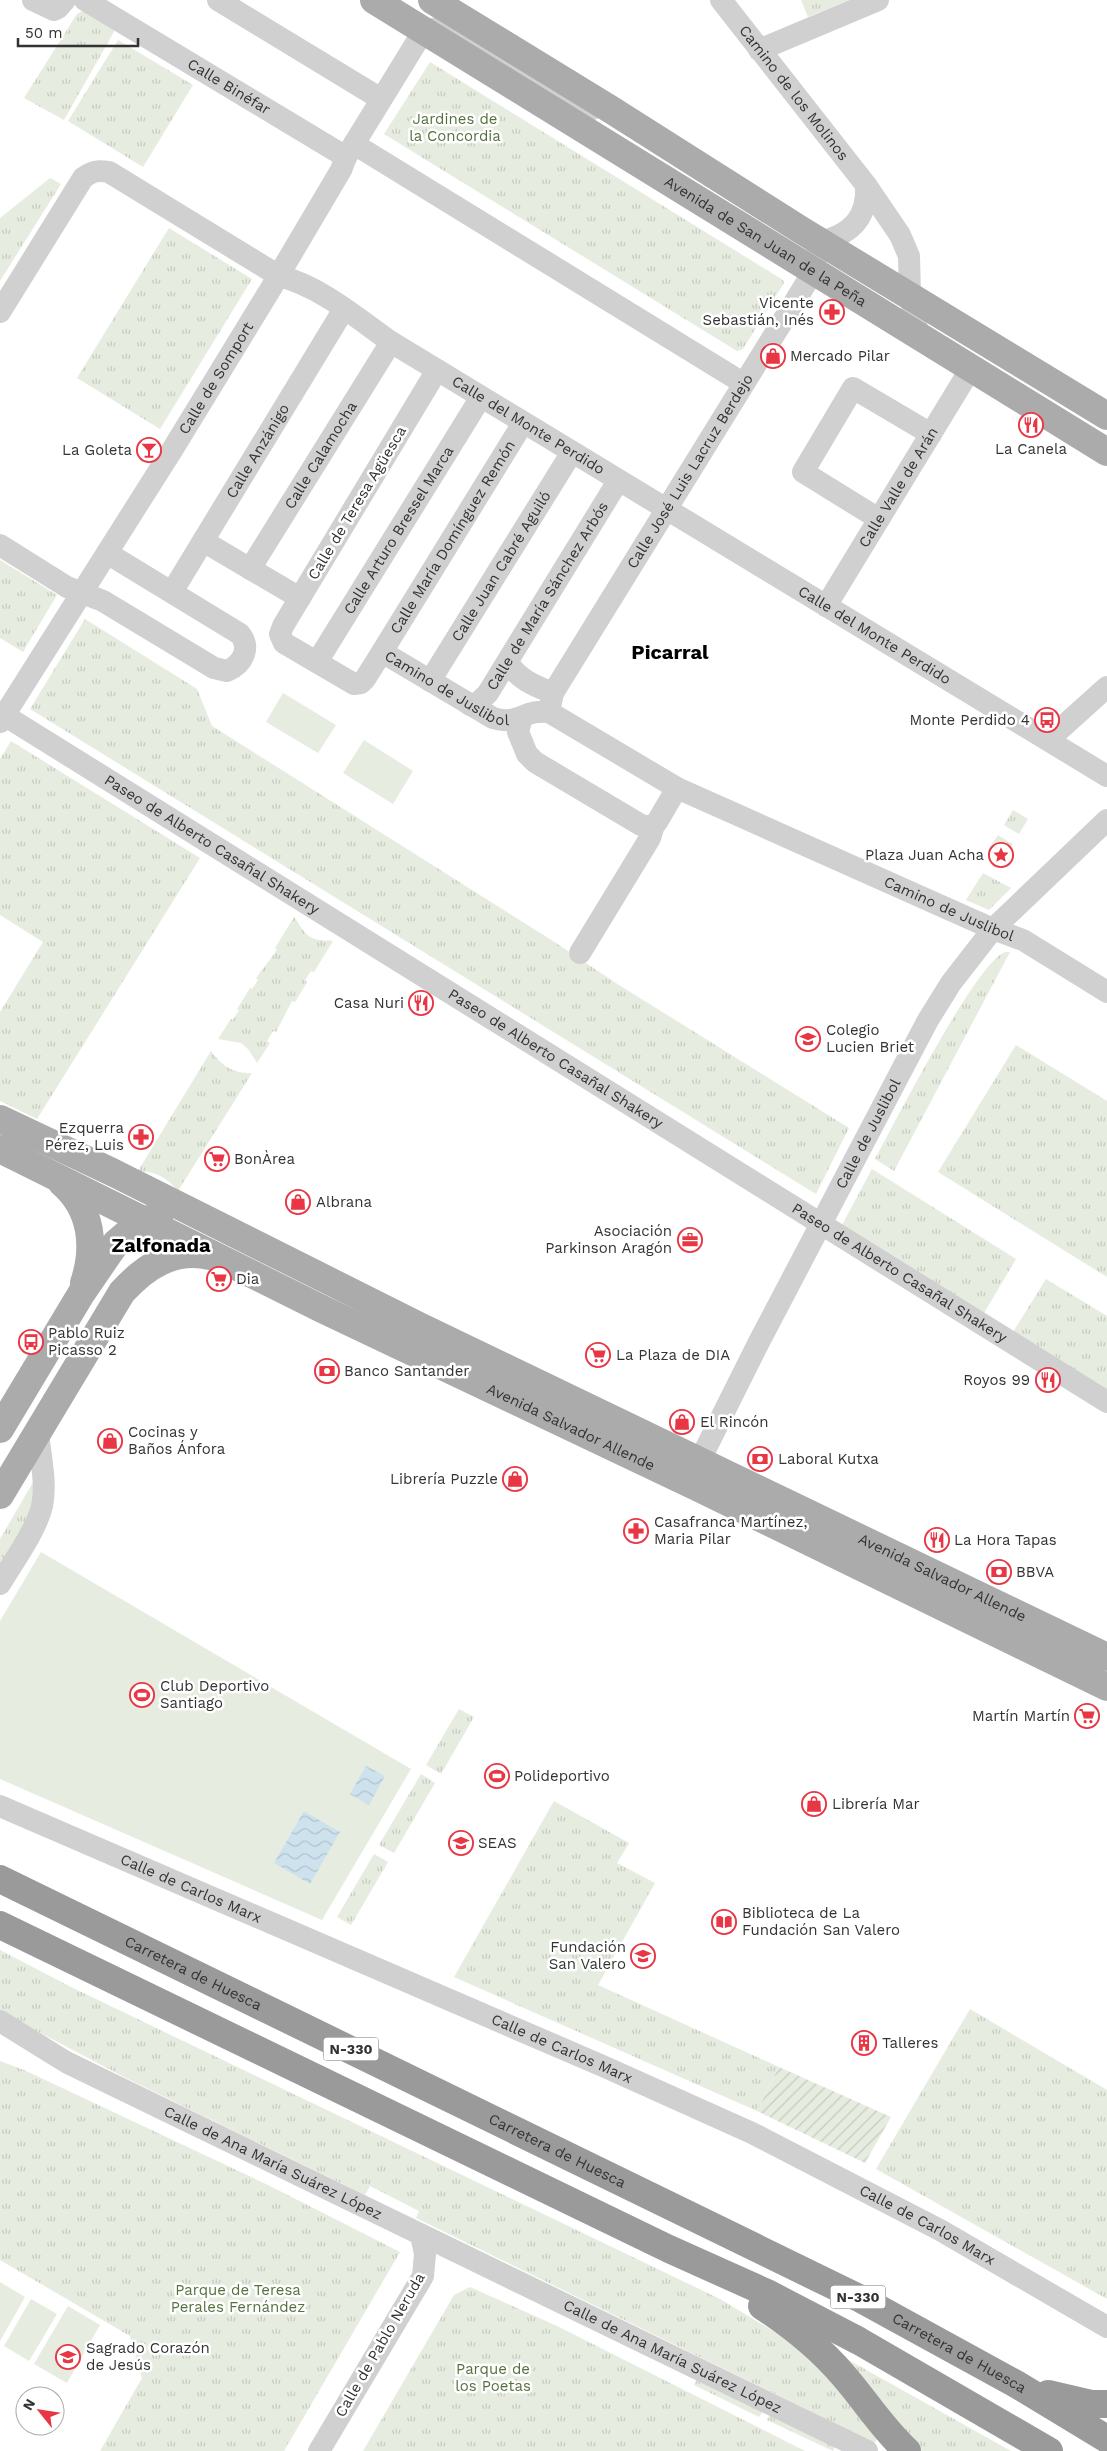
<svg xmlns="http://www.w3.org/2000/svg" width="1107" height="2451" font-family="'Work Sans',sans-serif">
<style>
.grass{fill:url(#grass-tufts)}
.garden{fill:url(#garden-furrows)}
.pitch{fill:#e6ecdf}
.water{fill:url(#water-waves)}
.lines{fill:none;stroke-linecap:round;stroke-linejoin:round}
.minor{stroke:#d0d0d0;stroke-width:22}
.major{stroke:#ababab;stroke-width:28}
.highway{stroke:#9a9a9a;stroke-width:28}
.labels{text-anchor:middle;stroke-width:5;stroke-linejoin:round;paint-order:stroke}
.shield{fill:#fff;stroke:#707070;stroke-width:1}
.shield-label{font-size:14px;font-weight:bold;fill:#333}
.street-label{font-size:15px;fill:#333;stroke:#fff}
.park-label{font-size:15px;fill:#56713e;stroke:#fff}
.poi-label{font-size:15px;fill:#333;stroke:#fff;text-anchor:start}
.district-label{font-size:20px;font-weight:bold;fill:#000;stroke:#fff}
</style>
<defs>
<pattern id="grass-tufts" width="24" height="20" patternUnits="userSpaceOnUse" patternTransform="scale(1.25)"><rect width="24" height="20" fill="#e6ecdf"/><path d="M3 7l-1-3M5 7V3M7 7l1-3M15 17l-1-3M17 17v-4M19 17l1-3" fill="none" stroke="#c6cbc0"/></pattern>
<pattern id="garden-furrows" width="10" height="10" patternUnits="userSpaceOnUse" patternTransform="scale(1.25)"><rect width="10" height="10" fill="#e6ecdf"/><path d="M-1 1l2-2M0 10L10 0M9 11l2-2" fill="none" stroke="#c6cbc0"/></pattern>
<pattern id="water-waves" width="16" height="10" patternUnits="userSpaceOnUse" patternTransform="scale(1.25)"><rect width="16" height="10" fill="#cee2ee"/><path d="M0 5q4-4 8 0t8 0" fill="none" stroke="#b1c2cd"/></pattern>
</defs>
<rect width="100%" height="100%" fill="#fff"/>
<g class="grass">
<polygon points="801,0 849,0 808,17"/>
<polygon points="93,5 120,21 64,120 24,98 77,14"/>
<polygon points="118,40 193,85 143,167 68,121"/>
<polygon points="430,62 783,280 784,283 743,349 737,351 384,134"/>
<polygon points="50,178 61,184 0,281 0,218"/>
<polygon points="169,228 252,279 160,429 77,378"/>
<polygon points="0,560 57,595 23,652 0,638"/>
<polygon points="85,619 197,689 212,726 553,941 619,985 849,1128 816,1194 30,709"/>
<polygon points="11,741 200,858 37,1119 0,1101 0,1012 43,942 0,915 0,759"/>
<polygon points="1013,810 1028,819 1019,834 1004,825"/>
<polygon points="998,835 1012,844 1003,859 988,850"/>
<polygon points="983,873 1011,888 989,910 966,900"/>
<path d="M294,917C302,927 305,939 321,940C325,941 329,940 333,941L314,972L311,971L305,980L307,982L295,1002L292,1001L276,1032L273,1031L267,1041L270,1043L257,1063L249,1050L241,1043L218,1039L231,1019L233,1020L239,1010L237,1009L250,988L252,989L258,980L256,978L277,950L275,948Z"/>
<path d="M1005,952H1010L894,1171L875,1159C895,1123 975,964 1005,952Z"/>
<polygon points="1016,1045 1107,1101 1107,1277 938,1172"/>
<path d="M211,1051C222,1066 233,1074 252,1073L178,1191C166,1177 157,1172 138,1171Z"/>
<polygon points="872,1169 1016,1259 984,1313 842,1225"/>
<polygon points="1046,1279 1107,1316 1107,1390 1013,1332"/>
<polygon points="32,1484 34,1484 33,1508 0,1568 0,1539"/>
<polygon points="459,1709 474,1717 441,1774 426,1765"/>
<polygon points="421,1774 435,1783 394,1853 379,1845"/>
<polygon points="554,1801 629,1843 617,1863 655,1883 598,1985 779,2067 757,2111 454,1977"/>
<polygon points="374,1854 388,1862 351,1925 337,1917"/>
<polygon points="0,1950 71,1987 720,2299 788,2340 818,2361 879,2437 874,2443 866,2440 804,2408 416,2218 419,2211 370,2186 365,2195 124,2077 16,2020 0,2010"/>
<polygon points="970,2009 1107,2090 1107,2299 876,2169"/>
<polygon points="0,2061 24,2070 268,2185 400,2252 284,2451 100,2451 142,2378 130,2336 0,2260"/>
<polygon points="470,2287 557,2326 805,2451 363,2451 454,2295"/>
<polygon points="838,2354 1011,2451 919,2451"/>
<polygon points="697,2379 763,2411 759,2417 694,2385"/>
<polygon points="770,2414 835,2446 833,2451 767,2420"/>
</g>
<polygon class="garden" points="779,2067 891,2117 865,2163 757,2111"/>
<g class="pitch">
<polygon points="283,693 336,725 318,753 266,722"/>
<polygon points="364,740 413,771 393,804 343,773"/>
<polygon points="41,1552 411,1769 322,1920 0,1779 0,1621"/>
<polygon points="0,2282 25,2297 0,2341"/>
<polygon points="31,2299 57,2314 29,2361 4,2346"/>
<polygon points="68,2306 100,2325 67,2383 34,2364"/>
</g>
<g class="water">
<polygon points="366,1766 385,1776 369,1805 350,1794"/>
<polygon points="304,1811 340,1832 310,1884 274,1863"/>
</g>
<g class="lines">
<g class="minor">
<polyline points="33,0 54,10 58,8 65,0"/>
<path id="s1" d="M85,0L346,157"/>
<polyline points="218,0 381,99"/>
<path id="s2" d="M721,0L866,185L900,235L909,256L910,296L919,337"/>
<polyline points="759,50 878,0"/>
<polyline points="354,144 743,383"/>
<path d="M821,242C851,234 868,218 866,185"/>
<path id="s3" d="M0,312L83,178C92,171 98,170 109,172L279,276C320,286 357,318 391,342L1107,776"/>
<path id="s4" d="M437,370L283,626L280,634L284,643L354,684L361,683L365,679L382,652L493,718C519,726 523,709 549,712L677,788L993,929L1023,940L1107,992"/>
<polyline points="879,519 803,472 853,388 931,434"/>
<polyline points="203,541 300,598"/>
<path d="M0,545L67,587L103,601L214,668L227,671C243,664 251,648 240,634L107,553"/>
<path id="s5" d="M250,569L391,342"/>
<path id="s6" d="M172,592L344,309"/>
<path id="s7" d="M826,606L971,368"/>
<path id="s8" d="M382,652L523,423"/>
<path id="s9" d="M317,662L481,397"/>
<path d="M508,662C517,679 535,686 553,693"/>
<path id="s10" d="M430,681L572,452"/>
<path id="s11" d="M470,705L479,702L488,693L618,481"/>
<path id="s12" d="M549,712L553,693L813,272L816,255"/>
<path id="s13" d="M4,715L1107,1402"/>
<polyline points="522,717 518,732 527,754 535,762 641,825 651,827 657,822 677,788"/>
<path id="s14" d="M0,722L174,447L270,290L341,170L346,157L424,30L440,28L458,33L577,105L592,109"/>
<polyline points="1048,740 1107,687"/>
<polyline points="580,953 650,838 654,825"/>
<path id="s15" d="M701,1479L700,1460L760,1340L928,1020L951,983L993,929L1107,820"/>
<path d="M0,1584C13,1562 36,1531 42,1506C47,1483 40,1455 38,1432"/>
<path id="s16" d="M0,1806L605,2067L752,2133L940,2230L1107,2327"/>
<path id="s17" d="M0,2021L66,2062L107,2082L867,2451"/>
<polyline points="319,2451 423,2276 425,2254 421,2235"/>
</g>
<g class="major">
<path id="s18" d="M374,0L1107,452"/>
<polyline points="432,0 610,109 801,230 1107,416"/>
<path id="s19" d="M0,1119L114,1173L419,1326L1107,1657"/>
<path id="s20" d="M0,1149L322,1309L695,1486L1107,1687"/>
<path d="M62,1183C92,1209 96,1247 84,1283"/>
<polyline points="0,1429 81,1294 116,1243 143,1220 159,1218"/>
<path d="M0,1495L122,1292C146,1266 173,1248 210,1256"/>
</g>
<g class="highway">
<path id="s21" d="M0,1879L861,2299L1016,2384L1107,2439"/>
<polyline points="0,1925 669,2249 767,2293 859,2341 1049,2451"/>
<path d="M762,2306C791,2325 820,2348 843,2375C865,2400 882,2428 907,2451"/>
<polyline points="1048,2394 1091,2404 1107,2404"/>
</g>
</g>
<defs>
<symbol id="pharmacy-ring" viewBox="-11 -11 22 22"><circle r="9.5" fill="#fff" stroke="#e83644" stroke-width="1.5"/><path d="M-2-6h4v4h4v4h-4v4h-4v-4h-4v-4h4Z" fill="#e83644"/></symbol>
<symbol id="shop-ring" viewBox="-11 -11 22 22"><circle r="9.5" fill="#fff" stroke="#e83644" stroke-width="1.5"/><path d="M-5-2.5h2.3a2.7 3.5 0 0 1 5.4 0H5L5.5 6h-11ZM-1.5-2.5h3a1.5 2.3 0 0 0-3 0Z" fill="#e83644"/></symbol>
<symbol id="restaurant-ring" viewBox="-11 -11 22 22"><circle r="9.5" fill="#fff" stroke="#e83644" stroke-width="1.5"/><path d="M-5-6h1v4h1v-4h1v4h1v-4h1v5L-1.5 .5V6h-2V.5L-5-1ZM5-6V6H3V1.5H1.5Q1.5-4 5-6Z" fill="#e83644"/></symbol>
<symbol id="bar-ring" viewBox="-11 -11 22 22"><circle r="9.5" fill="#fff" stroke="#e83644" stroke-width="1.5"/><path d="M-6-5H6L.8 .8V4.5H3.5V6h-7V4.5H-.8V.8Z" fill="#e83644"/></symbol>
<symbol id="bus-ring" viewBox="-11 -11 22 22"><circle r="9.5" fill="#fff" stroke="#e83644" stroke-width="1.5"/><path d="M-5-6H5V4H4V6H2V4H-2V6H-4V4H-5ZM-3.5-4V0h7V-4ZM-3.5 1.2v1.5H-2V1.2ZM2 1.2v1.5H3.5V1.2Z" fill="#e83644"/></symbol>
<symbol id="sight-ring" viewBox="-11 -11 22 22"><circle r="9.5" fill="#fff" stroke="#e83644" stroke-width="1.5"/><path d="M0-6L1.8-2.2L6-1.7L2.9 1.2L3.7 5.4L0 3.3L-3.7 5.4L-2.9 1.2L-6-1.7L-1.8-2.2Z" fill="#e83644"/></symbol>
<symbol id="school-ring" viewBox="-11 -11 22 22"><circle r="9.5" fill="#fff" stroke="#e83644" stroke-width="1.5"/><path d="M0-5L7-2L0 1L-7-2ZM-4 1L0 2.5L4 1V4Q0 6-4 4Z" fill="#e83644"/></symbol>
<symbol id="supermarket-ring" viewBox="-11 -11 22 22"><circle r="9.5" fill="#fff" stroke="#e83644" stroke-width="1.5"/><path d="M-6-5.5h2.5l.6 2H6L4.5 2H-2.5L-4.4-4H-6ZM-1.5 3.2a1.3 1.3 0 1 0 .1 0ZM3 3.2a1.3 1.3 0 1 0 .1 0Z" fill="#e83644"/></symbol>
<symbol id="office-ring" viewBox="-11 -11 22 22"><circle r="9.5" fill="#fff" stroke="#e83644" stroke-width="1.5"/><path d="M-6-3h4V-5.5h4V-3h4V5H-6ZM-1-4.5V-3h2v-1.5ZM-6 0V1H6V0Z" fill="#e83644"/></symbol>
<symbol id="bank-ring" viewBox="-11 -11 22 22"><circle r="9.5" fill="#fff" stroke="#e83644" stroke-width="1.5"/><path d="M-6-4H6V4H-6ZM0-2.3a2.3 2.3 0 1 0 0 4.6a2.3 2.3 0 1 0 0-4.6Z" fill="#e83644"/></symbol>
<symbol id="stadium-ring" viewBox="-11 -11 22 22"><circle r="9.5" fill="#fff" stroke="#e83644" stroke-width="1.5"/><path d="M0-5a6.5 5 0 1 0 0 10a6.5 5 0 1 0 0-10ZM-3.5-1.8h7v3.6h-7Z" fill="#e83644"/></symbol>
<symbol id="university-ring" viewBox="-11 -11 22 22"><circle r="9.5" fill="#fff" stroke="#e83644" stroke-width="1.5"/><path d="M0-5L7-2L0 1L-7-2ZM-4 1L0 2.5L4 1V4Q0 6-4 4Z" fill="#e83644"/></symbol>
<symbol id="library-ring" viewBox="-11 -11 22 22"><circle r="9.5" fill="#fff" stroke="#e83644" stroke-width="1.5"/><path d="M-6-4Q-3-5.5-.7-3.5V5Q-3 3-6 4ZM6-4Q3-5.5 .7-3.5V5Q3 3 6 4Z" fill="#e83644"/></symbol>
<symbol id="building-ring" viewBox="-11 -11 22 22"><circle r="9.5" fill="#fff" stroke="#e83644" stroke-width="1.5"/><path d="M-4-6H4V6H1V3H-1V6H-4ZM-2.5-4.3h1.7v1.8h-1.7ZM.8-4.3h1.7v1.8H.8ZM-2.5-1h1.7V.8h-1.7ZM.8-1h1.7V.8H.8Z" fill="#e83644"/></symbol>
</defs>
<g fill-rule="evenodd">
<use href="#pharmacy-ring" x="818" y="298" width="28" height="28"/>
<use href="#shop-ring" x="759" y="342" width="28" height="28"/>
<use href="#restaurant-ring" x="1017" y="411" width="28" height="28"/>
<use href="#bar-ring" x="135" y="436" width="28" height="28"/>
<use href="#bus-ring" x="1033" y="706" width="28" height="28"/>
<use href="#sight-ring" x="987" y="841" width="28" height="28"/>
<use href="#restaurant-ring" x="407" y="989" width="28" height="28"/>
<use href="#school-ring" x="794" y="1025" width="28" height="28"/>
<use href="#pharmacy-ring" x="127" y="1123" width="28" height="28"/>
<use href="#supermarket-ring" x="203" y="1145" width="28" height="28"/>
<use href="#shop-ring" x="284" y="1188" width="28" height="28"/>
<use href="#office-ring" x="676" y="1226" width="28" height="28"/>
<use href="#supermarket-ring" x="205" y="1265" width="28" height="28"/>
<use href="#bus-ring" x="17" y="1328" width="28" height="28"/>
<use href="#supermarket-ring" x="584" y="1341" width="28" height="28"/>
<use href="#bank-ring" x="313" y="1357" width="28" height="28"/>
<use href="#restaurant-ring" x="1034" y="1366" width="28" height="28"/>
<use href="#shop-ring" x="668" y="1408" width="28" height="28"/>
<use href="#shop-ring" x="96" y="1427" width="28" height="28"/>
<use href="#bank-ring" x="746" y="1445" width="28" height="28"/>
<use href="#shop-ring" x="501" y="1465" width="28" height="28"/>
<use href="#pharmacy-ring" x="622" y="1517" width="28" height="28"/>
<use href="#restaurant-ring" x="923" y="1526" width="28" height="28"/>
<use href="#bank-ring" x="985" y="1558" width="28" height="28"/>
<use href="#stadium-ring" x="128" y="1681" width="28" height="28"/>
<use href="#supermarket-ring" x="1073" y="1702" width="28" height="28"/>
<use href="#stadium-ring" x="483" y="1762" width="28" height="28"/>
<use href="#shop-ring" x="800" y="1790" width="28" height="28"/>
<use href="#university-ring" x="447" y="1829" width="28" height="28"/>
<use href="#library-ring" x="710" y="1908" width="28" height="28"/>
<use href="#school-ring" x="629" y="1942" width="28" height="28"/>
<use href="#building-ring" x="850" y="2029" width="28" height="28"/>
<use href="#school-ring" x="54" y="2343" width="28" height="28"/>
</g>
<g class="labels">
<g class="shield">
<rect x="323.5" y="2037.5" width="55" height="23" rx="4"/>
<rect x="830.5" y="2285.5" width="55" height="23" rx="4"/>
</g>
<g class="shield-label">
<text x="351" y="2054">N-330</text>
<text x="858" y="2302">N-330</text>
</g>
<g class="street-label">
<text dy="5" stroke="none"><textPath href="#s1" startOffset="168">Calle Binéfar</textPath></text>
<text dy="5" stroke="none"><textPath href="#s2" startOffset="118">Camino de los Molinos</textPath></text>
<text dy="5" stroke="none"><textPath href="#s18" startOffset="460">Avenida de San Juan de la Peña</textPath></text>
<text dy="5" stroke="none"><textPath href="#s14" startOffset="406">Calle de Somport</textPath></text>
<text dy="5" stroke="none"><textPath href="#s3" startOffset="676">Calle del Monte Perdido</textPath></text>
<text dy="5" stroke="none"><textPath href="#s6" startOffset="165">Calle Anzánigo</textPath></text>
<text dy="5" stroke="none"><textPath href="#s5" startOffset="134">Calle Calamocha</textPath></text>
<text dy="5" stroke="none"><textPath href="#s12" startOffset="280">Calle José Luis Lacruz Berdejo</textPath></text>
<text dy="5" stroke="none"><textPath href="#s7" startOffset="139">Calle Valle de Arán</textPath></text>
<text transform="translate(357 503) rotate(-59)" y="5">Calle de Teresa Agüesca</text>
<text dy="5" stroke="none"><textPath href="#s9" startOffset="155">Calle Arturo Bressel Marca</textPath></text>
<text dy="5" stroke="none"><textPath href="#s8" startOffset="135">Calle María Domínguez Remón</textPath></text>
<text dy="5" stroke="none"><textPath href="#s10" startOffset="135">Calle Juan Cabré Aguiló</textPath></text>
<text dy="5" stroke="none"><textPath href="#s11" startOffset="136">Calle de María Sánchez Arbós</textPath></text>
<text dy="5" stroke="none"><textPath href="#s3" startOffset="1081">Calle del Monte Perdido</textPath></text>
<text dy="5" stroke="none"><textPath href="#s4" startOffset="518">Camino de Juslibol</textPath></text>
<text dy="5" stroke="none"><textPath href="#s13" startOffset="245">Paseo de Alberto Casañal Shakery</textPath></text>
<text dy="5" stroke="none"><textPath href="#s4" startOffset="1076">Camino de Juslibol</textPath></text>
<text dy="5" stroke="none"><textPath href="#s13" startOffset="650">Paseo de Alberto Casañal Shakery</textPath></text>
<text dy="5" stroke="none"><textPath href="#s15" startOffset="386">Calle de Juslibol</textPath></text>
<text dy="5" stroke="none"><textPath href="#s13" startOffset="1055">Paseo de Alberto Casañal Shakery</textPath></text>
<text dy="5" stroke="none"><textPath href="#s20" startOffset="635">Avenida Salvador Allende</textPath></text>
<text dy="5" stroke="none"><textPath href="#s19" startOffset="1048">Avenida Salvador Allende</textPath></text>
<text dy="5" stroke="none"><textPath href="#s16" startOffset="208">Calle de Carlos Marx</textPath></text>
<text dy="5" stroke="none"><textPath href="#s21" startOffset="215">Carretera de Huesca</textPath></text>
<text dy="5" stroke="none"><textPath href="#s16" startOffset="612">Calle de Carlos Marx</textPath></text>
<text dy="5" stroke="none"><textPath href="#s21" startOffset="620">Carretera de Huesca</textPath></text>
<text dy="5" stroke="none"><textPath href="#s17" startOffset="308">Calle de Ana María Suárez López</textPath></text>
<text dy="5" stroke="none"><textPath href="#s16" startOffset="1018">Calle de Carlos Marx</textPath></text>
<text transform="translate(380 2345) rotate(-60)" y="5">Calle de Pablo Neruda</text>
<text dy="5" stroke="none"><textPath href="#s21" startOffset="1070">Carretera de Huesca</textPath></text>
<text dy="5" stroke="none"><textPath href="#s17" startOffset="752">Calle de Ana María Suárez López</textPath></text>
</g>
<g class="park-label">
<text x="455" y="124">Jardines de<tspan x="455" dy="17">la Concordia</tspan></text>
<text x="238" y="2295">Parque de Teresa<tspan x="238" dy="17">Perales Fernández</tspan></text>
<text x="493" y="2374">Parque de<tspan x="493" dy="17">los Poetas</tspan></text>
</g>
<g class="poi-label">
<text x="814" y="308" text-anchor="end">Vicente<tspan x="814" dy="17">Sebastián, Inés</tspan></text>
<text x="790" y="361">Mercado Pilar</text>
<text x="1031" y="454" text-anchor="middle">La Canela</text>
<text x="132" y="455" text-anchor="end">La Goleta</text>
<text x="1030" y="725" text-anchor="end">Monte Perdido 4</text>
<text x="984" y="860" text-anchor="end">Plaza Juan Acha</text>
<text x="404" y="1008" text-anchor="end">Casa Nuri</text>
<text x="826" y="1035">Colegio<tspan x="826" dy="17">Lucien Briet</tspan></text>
<text x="124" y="1133" text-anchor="end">Ezquerra<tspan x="124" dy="17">Pérez, Luis</tspan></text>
<text x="234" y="1164">BonÀrea</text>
<text x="316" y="1207">Albrana</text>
<text x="672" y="1236" text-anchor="end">Asociación<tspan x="672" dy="17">Parkinson Aragón</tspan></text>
<text x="236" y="1284">Dia</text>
<text x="48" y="1338">Pablo Ruiz<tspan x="48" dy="17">Picasso 2</tspan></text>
<text x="616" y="1360">La Plaza de DIA</text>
<text x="344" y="1376">Banco Santander</text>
<text x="1030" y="1385" text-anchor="end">Royos 99</text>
<text x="700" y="1427">El Rincón</text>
<text x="128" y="1437">Cocinas y<tspan x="128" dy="17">Baños Ánfora</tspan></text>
<text x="778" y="1464">Laboral Kutxa</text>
<text x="498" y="1484" text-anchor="end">Librería Puzzle</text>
<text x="654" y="1527">Casafranca Martínez,<tspan x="654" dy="17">Maria Pilar</tspan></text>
<text x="954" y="1545">La Hora Tapas</text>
<text x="1016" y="1577">BBVA</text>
<text x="160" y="1691">Club Deportivo<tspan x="160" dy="17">Santiago</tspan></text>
<text x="1070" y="1721" text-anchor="end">Martín Martín</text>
<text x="514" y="1781">Polideportivo</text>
<text x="832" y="1809">Librería Mar</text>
<text x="478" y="1848">SEAS</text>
<text x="742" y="1918">Biblioteca de La<tspan x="742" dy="17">Fundación San Valero</tspan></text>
<text x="626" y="1952" text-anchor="end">Fundación<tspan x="626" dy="17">San Valero</tspan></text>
<text x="882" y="2048">Talleres</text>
<text x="86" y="2353">Sagrado Corazón<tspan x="86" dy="17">de Jesús</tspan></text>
</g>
<g class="district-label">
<text x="670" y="659">Picarral</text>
<text x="161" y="1252">Zalfonada</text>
</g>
</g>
<g transform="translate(40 2411) rotate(300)"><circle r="24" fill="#ffffff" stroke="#adadad"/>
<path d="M0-4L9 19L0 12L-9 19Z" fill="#e83644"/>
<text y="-8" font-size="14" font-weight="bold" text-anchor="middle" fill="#333333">N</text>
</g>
<path d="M18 38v8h120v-8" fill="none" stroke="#333333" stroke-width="2.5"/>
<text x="25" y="38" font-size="15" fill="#333333" stroke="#ffffff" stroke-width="4" paint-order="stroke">50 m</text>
</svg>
